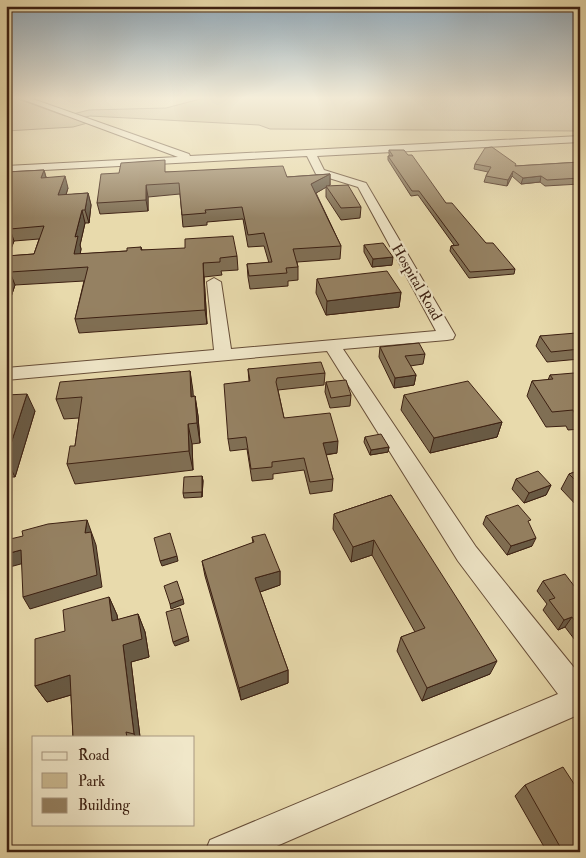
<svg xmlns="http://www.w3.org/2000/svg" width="586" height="858" font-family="'IM FELL Double Pica',serif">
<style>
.green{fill:#cbba92;stroke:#846d52}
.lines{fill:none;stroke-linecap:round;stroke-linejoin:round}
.minor-casing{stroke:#674e38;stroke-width:2}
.minor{fill:#f0e7c9;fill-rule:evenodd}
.wall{fill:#806f54;stroke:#3c2012;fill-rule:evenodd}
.shaded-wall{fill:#685a45;stroke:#3c2012}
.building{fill:#958162;stroke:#3c2012}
.labels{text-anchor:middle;stroke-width:4.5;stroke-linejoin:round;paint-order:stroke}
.far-street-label{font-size:15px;fill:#3c2012;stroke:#f0e7c9}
</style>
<rect width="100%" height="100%" fill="#e8daac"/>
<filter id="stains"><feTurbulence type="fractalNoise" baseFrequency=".004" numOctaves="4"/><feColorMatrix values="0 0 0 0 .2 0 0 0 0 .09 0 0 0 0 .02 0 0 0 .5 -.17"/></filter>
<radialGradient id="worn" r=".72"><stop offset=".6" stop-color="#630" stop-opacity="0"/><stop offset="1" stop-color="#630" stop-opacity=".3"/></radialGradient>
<polygon class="green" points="6,98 15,98 65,116 89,110 166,108 204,98 580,98 580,131 270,129 259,125 90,116 81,118 91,122 73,127 6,131"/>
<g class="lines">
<defs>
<polygon id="minor" points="19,98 30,98 189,154 190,156 580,136 580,142 317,156 324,170 366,183 455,335 453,339 447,340 343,349 476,547 580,675 580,714 263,852 205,852 210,840 558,694 458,561 327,351 6,380 6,368 214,350 207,282 214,278 221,282 231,349 436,331 358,187 316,174 307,156 6,172 6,166 178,157"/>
</defs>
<use href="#minor" class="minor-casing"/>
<use href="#minor" class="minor"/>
</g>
<g class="wall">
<polygon points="389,150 446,203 486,243 515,269 514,274 469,278 450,251 451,246 454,245 418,195 411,196 388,160 388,156 390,156 389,154"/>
<polygon points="580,162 580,184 545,186 540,182 521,184 512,176 507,186 484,182 486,176 488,172 474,169 475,164 516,166"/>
<path d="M44,170L46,177L68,188L66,195L88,193L91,205L89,223H85L80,245L81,249L80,254L127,251L141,247L142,250L237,256L238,270L221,271L222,275L204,277L207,324L79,333L75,319L84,281L15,285L6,312V172ZM39,239L34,254L8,256L14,241Z"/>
<polygon points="167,172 287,177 330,174 330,185 329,186 361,207 360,218 341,220 326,197 326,187 316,193 341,246 340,259 297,262 298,267 298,280 288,281 288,286 250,289 248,277 247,264 269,263 264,246 248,247 243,219 207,222 207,225 183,227 180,194 148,197 148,211 100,214 97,203 119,173"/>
<polygon points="364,245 392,265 372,267 364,252"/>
<polygon points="317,279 401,292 399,307 326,315 316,293"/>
<polygon points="540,336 580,338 580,359 547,362 536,346"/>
<polygon points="380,347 425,354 423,364 410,366 416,375 414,385 394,388 379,357"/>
<polygon points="248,369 325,373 324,385 278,390 284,418 337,453 326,455 333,479 332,491 310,494 304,470 273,474 273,479 252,481 247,449 230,451 228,439 249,381"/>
<polygon points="190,371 193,397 195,396 198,416 200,443 192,444 193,470 75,484 67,464 75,446 79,418 64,419 56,399"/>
<polygon points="550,375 580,377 580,429 568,430 566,426 546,427 527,396 532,381 548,380"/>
<polygon points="326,382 351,395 350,406 330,408 325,392"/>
<polygon points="6,395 35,411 15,477 6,477"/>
<polygon points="404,395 502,422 497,437 430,453 401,410"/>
<polygon points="365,437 389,447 388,452 370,455 364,442"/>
<polygon points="580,470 580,509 561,489 569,474"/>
<polygon points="202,476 203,481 202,497 184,498 183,493"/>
<polygon points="516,479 551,485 546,495 524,503 512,489"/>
<polygon points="391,495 490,674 422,701 397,651 401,637 415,632 372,555 351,562 333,529 334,514"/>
<polygon points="486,516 532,546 507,555 483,524"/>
<polygon points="252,537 280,571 280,585 260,592 288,670 288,683 241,700 205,576 202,561 253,543"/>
<polygon points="543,581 578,591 580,590 580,643 578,644 565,627 558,630 543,610 547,604 537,591"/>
<polygon points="109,597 117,615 118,620 138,614 145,632 149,657 131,662 140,737 73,737 71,695 47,702 35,686 65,631"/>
<polygon points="525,785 580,852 547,852 515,796"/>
</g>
<g class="shaded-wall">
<polygon points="44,170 47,182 41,178"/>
<polygon points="513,171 512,176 507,186 508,180"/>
<polygon points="330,174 330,185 311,196 311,184"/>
<polygon points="65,176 68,188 62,207 58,195"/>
<polygon points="541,176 540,182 521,184 523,178"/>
<polygon points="146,185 148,197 148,211 146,200"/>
<polygon points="88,193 91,205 89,223 85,210"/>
<polygon points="82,210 85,223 80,245 81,249 78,268 74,254 75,237"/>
<polygon points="10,229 14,241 6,262 6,237"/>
<polygon points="393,257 392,265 372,267 373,259"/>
<polygon points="203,263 204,277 207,324 205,310"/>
<polygon points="10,272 15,285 6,312 6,283"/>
<polygon points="401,292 399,307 326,315 327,301"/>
<polygon points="190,371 193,391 194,417 191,397"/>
<polygon points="416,375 414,385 394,388 395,378"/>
<polygon points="27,394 35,411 15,477 6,459"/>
<polygon points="195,396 198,416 200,443 197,423"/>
<polygon points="502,422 497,437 430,453 434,438"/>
<polygon points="188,424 192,444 193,470 189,451"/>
<polygon points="338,441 337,453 322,455 323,443"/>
<polygon points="389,447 388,452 370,455 371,450"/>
<polygon points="202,476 203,481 202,497"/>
<polygon points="551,485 546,495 524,503 529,493"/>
<polygon points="87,520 96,545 102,587 30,609 23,597 85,533"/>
<polygon points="536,538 532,546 507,555 511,546"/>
<polygon points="374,540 372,555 351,562 353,547"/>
<polygon points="21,550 28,562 6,568 6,554"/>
<polygon points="177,556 178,561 162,566 160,561"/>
<polygon points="280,571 280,585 257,593 255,578"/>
<polygon points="109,597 117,615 120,639 112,621"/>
<polygon points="183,599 184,604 171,609 170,604"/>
<polygon points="138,614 145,632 149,657 131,662 140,737 136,737 134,734 123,645"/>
<polygon points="572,617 565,627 558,630 564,620"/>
<polygon points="188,636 189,641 175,646 173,642"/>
<polygon points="497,661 490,674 422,701 427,688"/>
<polygon points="288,670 288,683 241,700 239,688"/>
<polygon points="70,675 81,692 47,702 35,686"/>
</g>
<g class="building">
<polygon points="492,147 516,164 515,166 580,162 580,178 547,180 541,176 523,178 513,171 508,180 486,176 491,167 475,164 485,148"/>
<polygon points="389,150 404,150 408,155 412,155 446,203 452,203 486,243 493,243 515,269 470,272 451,246 459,245 419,191 412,191 388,156 393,156"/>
<polygon points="165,160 165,172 283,166 287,177 330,174 311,184 341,246 293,249 298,267 286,268 287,273 249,276 247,264 272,262 264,233 248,235 242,207 205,210 206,213 182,215 179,183 146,185 146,200 97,203 101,174 119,173 121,163"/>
<polygon points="44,170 41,178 65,176 58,195 88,193 85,210 82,210 75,237 78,236 74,254 127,251 127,248 141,247 141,250 185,248 185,239 233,236 237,256 220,258 220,262 203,263 205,310 75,319 88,267 10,272 6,283 6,256 34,254 44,226 10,229 6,237 6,172"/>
<polygon points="348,185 361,207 341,208 326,186"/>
<polygon points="383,243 393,257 373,259 364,245"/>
<polygon points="387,271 401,292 327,301 317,279"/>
<polygon points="576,333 580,338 580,349 551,352 540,336"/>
<polygon points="419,343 425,354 405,356 416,375 395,378 380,347"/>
<polygon points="321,362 325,373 277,378 276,382 284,418 330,413 338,441 323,443 333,479 310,482 304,458 272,462 272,467 251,469 246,437 228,439 224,384 250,381 248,369"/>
<polygon points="190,371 191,397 195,396 197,423 188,424 189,451 67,464 70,446 75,446 82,397 56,399 60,382"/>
<polygon points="574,373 577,378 580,377 580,414 575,414 573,410 552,412 532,381 553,379 550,375"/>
<polygon points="346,380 351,395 331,398 326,382"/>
<polygon points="468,381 502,422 434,438 404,395"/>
<polygon points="27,394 6,459 6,395"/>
<polygon points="381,434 389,447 371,450 365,437"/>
<polygon points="580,470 580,485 569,474"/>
<polygon points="538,471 551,485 529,493 516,479"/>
<polygon points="202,476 202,492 183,493 184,477"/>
<polygon points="391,495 497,661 427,688 401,637 425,628 374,540 353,547 334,514"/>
<polygon points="518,505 531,520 528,521 536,538 511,546 486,516"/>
<polygon points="87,520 85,533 91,532 97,575 23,597 21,550 6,554 6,540 23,536 22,531 48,524"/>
<polygon points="170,533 177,556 160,561 154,538"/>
<polygon points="265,534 280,571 255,578 288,670 239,688 202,561 254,542 252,537"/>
<polygon points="565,574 578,591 580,590 580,628 572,617 564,620 549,600 555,598 543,581"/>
<polygon points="177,581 183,599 170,604 164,586"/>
<polygon points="109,597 112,621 138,614 142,639 123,645 134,734 126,732 127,737 73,737 70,675 35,686 35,639 65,631 63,610"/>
<polygon points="180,608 188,636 173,642 166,612"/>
<polygon points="563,767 580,793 580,852 563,852 525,785"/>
</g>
<linearGradient id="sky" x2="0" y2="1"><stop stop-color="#91aabb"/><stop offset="0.45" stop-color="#f5eeda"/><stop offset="1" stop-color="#f5eeda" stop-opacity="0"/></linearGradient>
<rect width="586" height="218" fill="url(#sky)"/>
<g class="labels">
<g class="far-street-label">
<text transform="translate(417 282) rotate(60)" y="5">Hospital Road</text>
</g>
</g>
<rect width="586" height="858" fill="none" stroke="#e8daac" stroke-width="25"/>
<rect x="8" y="8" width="571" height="843" fill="none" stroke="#3c2012" stroke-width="2.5"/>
<rect x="12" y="12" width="561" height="833" fill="none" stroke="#3c2012"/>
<rect x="32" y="736" width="162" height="90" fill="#f0e7c9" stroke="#a89780"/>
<rect x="42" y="752" width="25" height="8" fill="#f0e7c9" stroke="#a89780"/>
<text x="78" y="760" font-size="15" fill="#3c2012">Road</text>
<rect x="42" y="773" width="25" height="15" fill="#cbba92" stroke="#a89780"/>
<text x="78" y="786" font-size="15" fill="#3c2012">Park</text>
<rect x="42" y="798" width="25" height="15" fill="#958162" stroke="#a89780"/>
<text x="78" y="810" font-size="15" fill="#3c2012">Building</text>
<rect width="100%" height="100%" filter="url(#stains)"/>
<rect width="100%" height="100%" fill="url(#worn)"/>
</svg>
